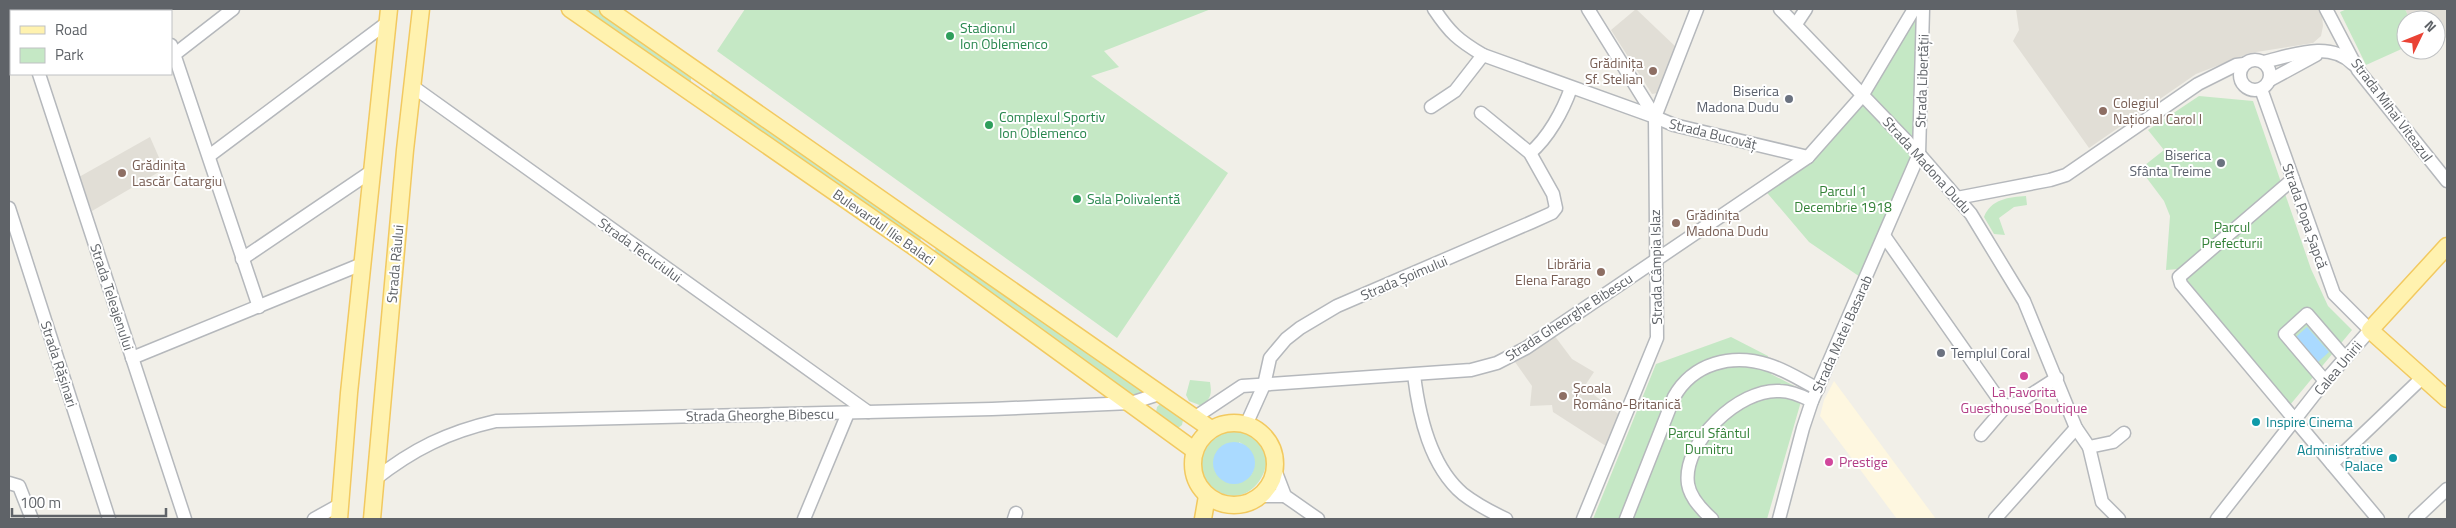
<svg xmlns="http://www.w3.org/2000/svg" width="2456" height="528" font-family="'Titillium Web',sans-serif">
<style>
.commercial{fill:#fef7e0}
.education{fill:#e1ded6}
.green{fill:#c5e8c5;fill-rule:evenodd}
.water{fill:#aadaff}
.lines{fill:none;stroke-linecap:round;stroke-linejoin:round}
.minor-casing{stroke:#b5b8bc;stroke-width:15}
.major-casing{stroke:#f2c960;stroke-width:19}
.minor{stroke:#fff;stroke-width:12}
.major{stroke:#fff2af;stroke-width:16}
.leisure-dot{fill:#2e9e5b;stroke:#fff;stroke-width:2}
.education-dot{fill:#8d6e63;stroke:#fff;stroke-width:2}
.worship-dot{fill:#6b7280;stroke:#fff;stroke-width:2}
.hotel-dot{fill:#d1479c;stroke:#fff;stroke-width:2}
.culture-dot{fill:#0f9aa8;stroke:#fff;stroke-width:2}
.labels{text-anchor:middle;stroke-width:4;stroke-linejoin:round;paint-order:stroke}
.leisure-label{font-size:14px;fill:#27864d;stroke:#fff;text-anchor:start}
.education-label{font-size:14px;fill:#785e54;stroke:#fff;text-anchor:start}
.street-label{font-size:14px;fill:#5f6368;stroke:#fff}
.worship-label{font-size:14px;fill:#5b616d;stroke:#fff;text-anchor:end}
.park-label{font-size:14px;fill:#348238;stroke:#fff}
.hotel-label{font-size:14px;fill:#b23c85;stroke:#fff}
.culture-label{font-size:14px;fill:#0d838f;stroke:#fff;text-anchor:start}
</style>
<rect width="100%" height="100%" fill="#f1efe8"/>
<polygon class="commercial" points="1834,381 1936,519 1897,519 1820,416 1824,400"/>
<g class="education">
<polygon points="1636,9 1678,49 1658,93 1652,94 1611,30"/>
<polygon points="2016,9 2319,9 2322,15 2323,26 2321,36 2313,43 2250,53 2196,74 2089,148 2013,41 2019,30"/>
<polygon points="2405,9 2447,9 2447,37 2436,42 2436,20 2410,20"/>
<polygon points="150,137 164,169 92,211 79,177"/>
<polygon points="1554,335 1572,359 1594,372 1584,387 1621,416 1609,448 1553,412 1552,405 1530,406 1532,386 1515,362"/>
</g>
<g class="green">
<polygon points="578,9 596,9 691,75 691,84"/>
<polygon points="745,9 1211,9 1104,51 1119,67 1091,76 1228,173 1117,338 717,51"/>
<polygon points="1919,9 1920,138 1866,281 1809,242 1763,188 1809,158"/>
<polygon points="2347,9 2405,9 2410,20 2406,20 2406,47 2366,65 2340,12"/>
<polygon points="716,92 919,234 921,239 918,243 709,99 712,93"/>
<polygon points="2199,96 2253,101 2311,269 2328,306 2352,330 2290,405 2178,269 2166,270 2170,216 2164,201 2140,169 2164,150 2148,130"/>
<path d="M2026,196L2027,205L2014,207L1999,218L2005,235L1994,234L1984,217C1991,199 2009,197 2026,196Z"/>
<polygon points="937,248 1141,388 1143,395 1135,397 932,252"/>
<polygon points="1731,337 1768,356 1771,374 1804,391 1767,519 1593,519 1656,364"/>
<path d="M1190,380L1210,382C1212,394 1211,398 1202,406L1189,401L1186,395Z"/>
<polygon points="1160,404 1178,415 1183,420 1182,425 1178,428 1156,412 1157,407"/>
<path d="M1228,431C1302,430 1254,528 1210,485C1191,465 1206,439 1228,431ZM1239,442C1253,449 1258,462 1251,475Z"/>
</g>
<g class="water">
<polygon points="2307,327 2329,352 2318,362 2296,337"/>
<circle cx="1234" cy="463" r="21"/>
</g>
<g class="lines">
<defs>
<g id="minor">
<polyline points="19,9 19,11"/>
<polyline points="156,9 157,11"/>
<path d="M1434,9C1450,33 1458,40 1483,55L1655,117"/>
<polyline points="1588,9 1655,117 1674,125 1808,157"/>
<polyline points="1780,9 1919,154 1971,214 2024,301 2076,428 2089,447 2113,442 2124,433"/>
<polyline points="2326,9 2358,70 2447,181"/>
<polyline points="1796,24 1806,9"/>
<polyline points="171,45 259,307"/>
<polyline points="175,54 233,9"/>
<circle cx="2255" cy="75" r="15"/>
<path d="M2264,62C2293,55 2330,40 2353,64"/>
<polyline points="39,74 185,519"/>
<polyline points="2270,80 2316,55"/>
<polyline points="412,86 868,412"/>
<polyline points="1431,107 1455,91 1483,55"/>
<path d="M1530,153C1548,138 1563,111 1571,88"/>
<polyline points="209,156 388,22"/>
<polyline points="2293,179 2179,277 2181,284 2378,519"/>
<polyline points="1957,198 2050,180 2066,175 2198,84 2236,65 2244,64"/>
<polyline points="9,208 109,519"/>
<polyline points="1885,237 2000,401 2006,406"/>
<polyline points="242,259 372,171"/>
<polyline points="132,358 362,264"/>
<path d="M1414,375C1419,416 1430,466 1463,494C1476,504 1491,512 1506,519"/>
<polyline points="2325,381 2285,334 2307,314 2345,358"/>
<polyline points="1194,418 1242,386 1471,370 1497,363 1526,348 1808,157 1862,96 1914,9"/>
<polyline points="1246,425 1264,385 1270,358 1286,339 1300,328 1337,306 1532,222 1552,213 1556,208 1553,194 1530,153 1481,113"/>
<polyline points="1981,435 2006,406 2018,403 2057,378"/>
<polyline points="2089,447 2102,502 2119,519"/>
<polyline points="2332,464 2423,377"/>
<polyline points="1275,470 1285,496 1318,519"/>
<path d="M374,480C413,449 448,432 496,421L992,409L1131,403L1159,394"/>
<polyline points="9,483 19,486 32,519"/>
<polyline points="1260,496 1285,496"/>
<polyline points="314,519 341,504"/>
<polyline points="804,519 848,413"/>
<polyline points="1014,519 1016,513"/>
<polyline points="1583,519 1657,338 1655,117 1697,9"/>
<path d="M1626,519L1674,397C1693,363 1732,353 1769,365C1786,370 1802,381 1818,389"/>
<path d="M1712,519C1703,511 1690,497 1688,484C1682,443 1739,388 1780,391C1791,391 1802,396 1812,401"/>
<polyline points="1779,519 1803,428 1812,401 1919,154 1923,9"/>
<polyline points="1995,519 2076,428"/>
<polyline points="2217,519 2325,381 2370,330 2334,294 2261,89"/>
<polyline points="2415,519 2447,489"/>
</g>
<g id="major">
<polyline points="570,9 914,247 1194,450"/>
<polyline points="608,9 1211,429"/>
<polyline points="2447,246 2370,330 2447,399"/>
<circle cx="1234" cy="464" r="41"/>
<polyline points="339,519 349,393 389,9"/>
<polyline points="372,519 405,150 421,9"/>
<polyline points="1203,519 1207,496"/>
</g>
</defs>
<use href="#minor" class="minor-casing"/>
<use href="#major" class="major-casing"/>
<use href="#minor" class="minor"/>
<use href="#major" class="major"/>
</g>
<g class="leisure-dot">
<circle cx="950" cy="36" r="5"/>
<circle cx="989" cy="125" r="5"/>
<circle cx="1077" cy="199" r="5"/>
</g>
<g class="education-dot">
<circle cx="1653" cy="71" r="5"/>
<circle cx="2103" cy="111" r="5"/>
<circle cx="122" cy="173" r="5"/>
<circle cx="1676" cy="223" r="5"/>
<circle cx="1601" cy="272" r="5"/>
<circle cx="1563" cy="396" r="5"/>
</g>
<g class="worship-dot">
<circle cx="1789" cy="99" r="5"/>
<circle cx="2221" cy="163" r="5"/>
<circle cx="1941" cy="353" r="5"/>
</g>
<g class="hotel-dot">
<circle cx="2024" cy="376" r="5"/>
<circle cx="1829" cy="462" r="5"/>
</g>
<g class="culture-dot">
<circle cx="2256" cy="422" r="5"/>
<circle cx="2393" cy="458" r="5"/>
</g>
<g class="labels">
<g class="leisure-label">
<text x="960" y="33">Stadionul<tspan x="960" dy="16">Ion Oblemenco</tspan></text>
<text x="999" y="122">Complexul Sportiv<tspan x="999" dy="16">Ion Oblemenco</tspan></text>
<text x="1087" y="204">Sala Polivalentă</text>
</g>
<g class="education-label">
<text x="1643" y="68" text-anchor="end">Grădinița<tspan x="1643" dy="16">Sf. Stelian</tspan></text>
<text x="2113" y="108">Colegiul<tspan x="2113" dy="16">Național Carol I</tspan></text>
<text x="132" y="170">Grădinița<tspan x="132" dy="16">Lascăr Catargiu</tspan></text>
<text x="1686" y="220">Grădinița<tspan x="1686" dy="16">Madona Dudu</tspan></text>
<text x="1591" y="269" text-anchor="end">Librăria<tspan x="1591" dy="16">Elena Farago</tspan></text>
<text x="1573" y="393">Școala<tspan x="1573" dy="16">Româno-Britanică</tspan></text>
</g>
<g class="street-label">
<text transform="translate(1922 81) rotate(-88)" y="5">Strada Libertății</text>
<text transform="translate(2392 110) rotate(53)" y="5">Strada Mihai Viteazul</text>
<text transform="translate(1713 134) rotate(14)" y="5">Strada Bucovăț</text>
<text transform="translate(1927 165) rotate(48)" y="5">Strada Madona Dudu</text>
<text transform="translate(2305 216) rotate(71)" y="5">Strada Popa Șapcă</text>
<text transform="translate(884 227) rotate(35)" y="5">Bulevardul Ilie Balaci</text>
<text transform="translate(640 250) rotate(36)" y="5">Strada Tecuciului</text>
<text transform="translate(395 264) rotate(-85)" y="5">Strada Râului</text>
<text transform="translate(1656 267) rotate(-91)" y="5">Strada Câmpia Islaz</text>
<text transform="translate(1404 278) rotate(-23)" y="5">Strada Șoimului</text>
<text transform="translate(112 297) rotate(72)" y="5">Strada Teleajenului</text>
<text transform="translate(1569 317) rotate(-33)" y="5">Strada Gheorghe Bibescu</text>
<text transform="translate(1842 334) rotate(-66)" y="5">Strada Matei Basarab</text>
<text transform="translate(59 364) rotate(72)" y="5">Strada Rășinari</text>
<text transform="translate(2338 368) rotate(-50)" y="5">Calea Unirii</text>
<text transform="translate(760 415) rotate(-1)" y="5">Strada Gheorghe Bibescu</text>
</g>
<g class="worship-label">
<text x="1779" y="96">Biserica<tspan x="1779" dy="16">Madona Dudu</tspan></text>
<text x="2211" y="160">Biserica<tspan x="2211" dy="16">Sfânta Treime</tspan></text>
<text x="1951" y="358" text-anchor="start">Templul Coral</text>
</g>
<g class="park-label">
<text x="1843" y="196">Parcul 1<tspan x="1843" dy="16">Decembrie 1918</tspan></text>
<text x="2232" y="232">Parcul<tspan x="2232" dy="16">Prefecturii</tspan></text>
<text x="1709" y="438">Parcul Sfântul<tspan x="1709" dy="16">Dumitru</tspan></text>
</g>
<g class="hotel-label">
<text x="2024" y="397">La Favorita<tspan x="2024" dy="16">Guesthouse Boutique</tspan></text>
<text x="1839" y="467" text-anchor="start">Prestige</text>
</g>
<g class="culture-label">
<text x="2266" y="427">Inspire Cinema</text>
<text x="2383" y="455" text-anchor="end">Administrative<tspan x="2383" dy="16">Palace</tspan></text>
</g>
</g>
<rect width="2456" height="528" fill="none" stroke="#5f6368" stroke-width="20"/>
<rect x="10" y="10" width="162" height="65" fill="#ffffff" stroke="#bfc1c3"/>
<rect x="20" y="26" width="25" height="8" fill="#fff2af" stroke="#bfc1c3"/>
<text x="55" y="35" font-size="15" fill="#5f6368">Road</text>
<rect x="20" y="48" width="25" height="15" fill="#c5e8c5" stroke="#bfc1c3"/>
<text x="55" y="60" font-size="15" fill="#5f6368">Park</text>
<g transform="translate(2421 35) rotate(47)"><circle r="24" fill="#ffffff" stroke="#bfc1c3"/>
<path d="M0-4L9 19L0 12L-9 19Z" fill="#ea4335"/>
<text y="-8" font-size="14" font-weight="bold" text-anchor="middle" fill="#5f6368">N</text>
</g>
<path d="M12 508v8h154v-8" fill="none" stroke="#5f6368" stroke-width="2.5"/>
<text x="20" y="508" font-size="15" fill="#5f6368" stroke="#ffffff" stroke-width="4" paint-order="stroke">100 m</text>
</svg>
